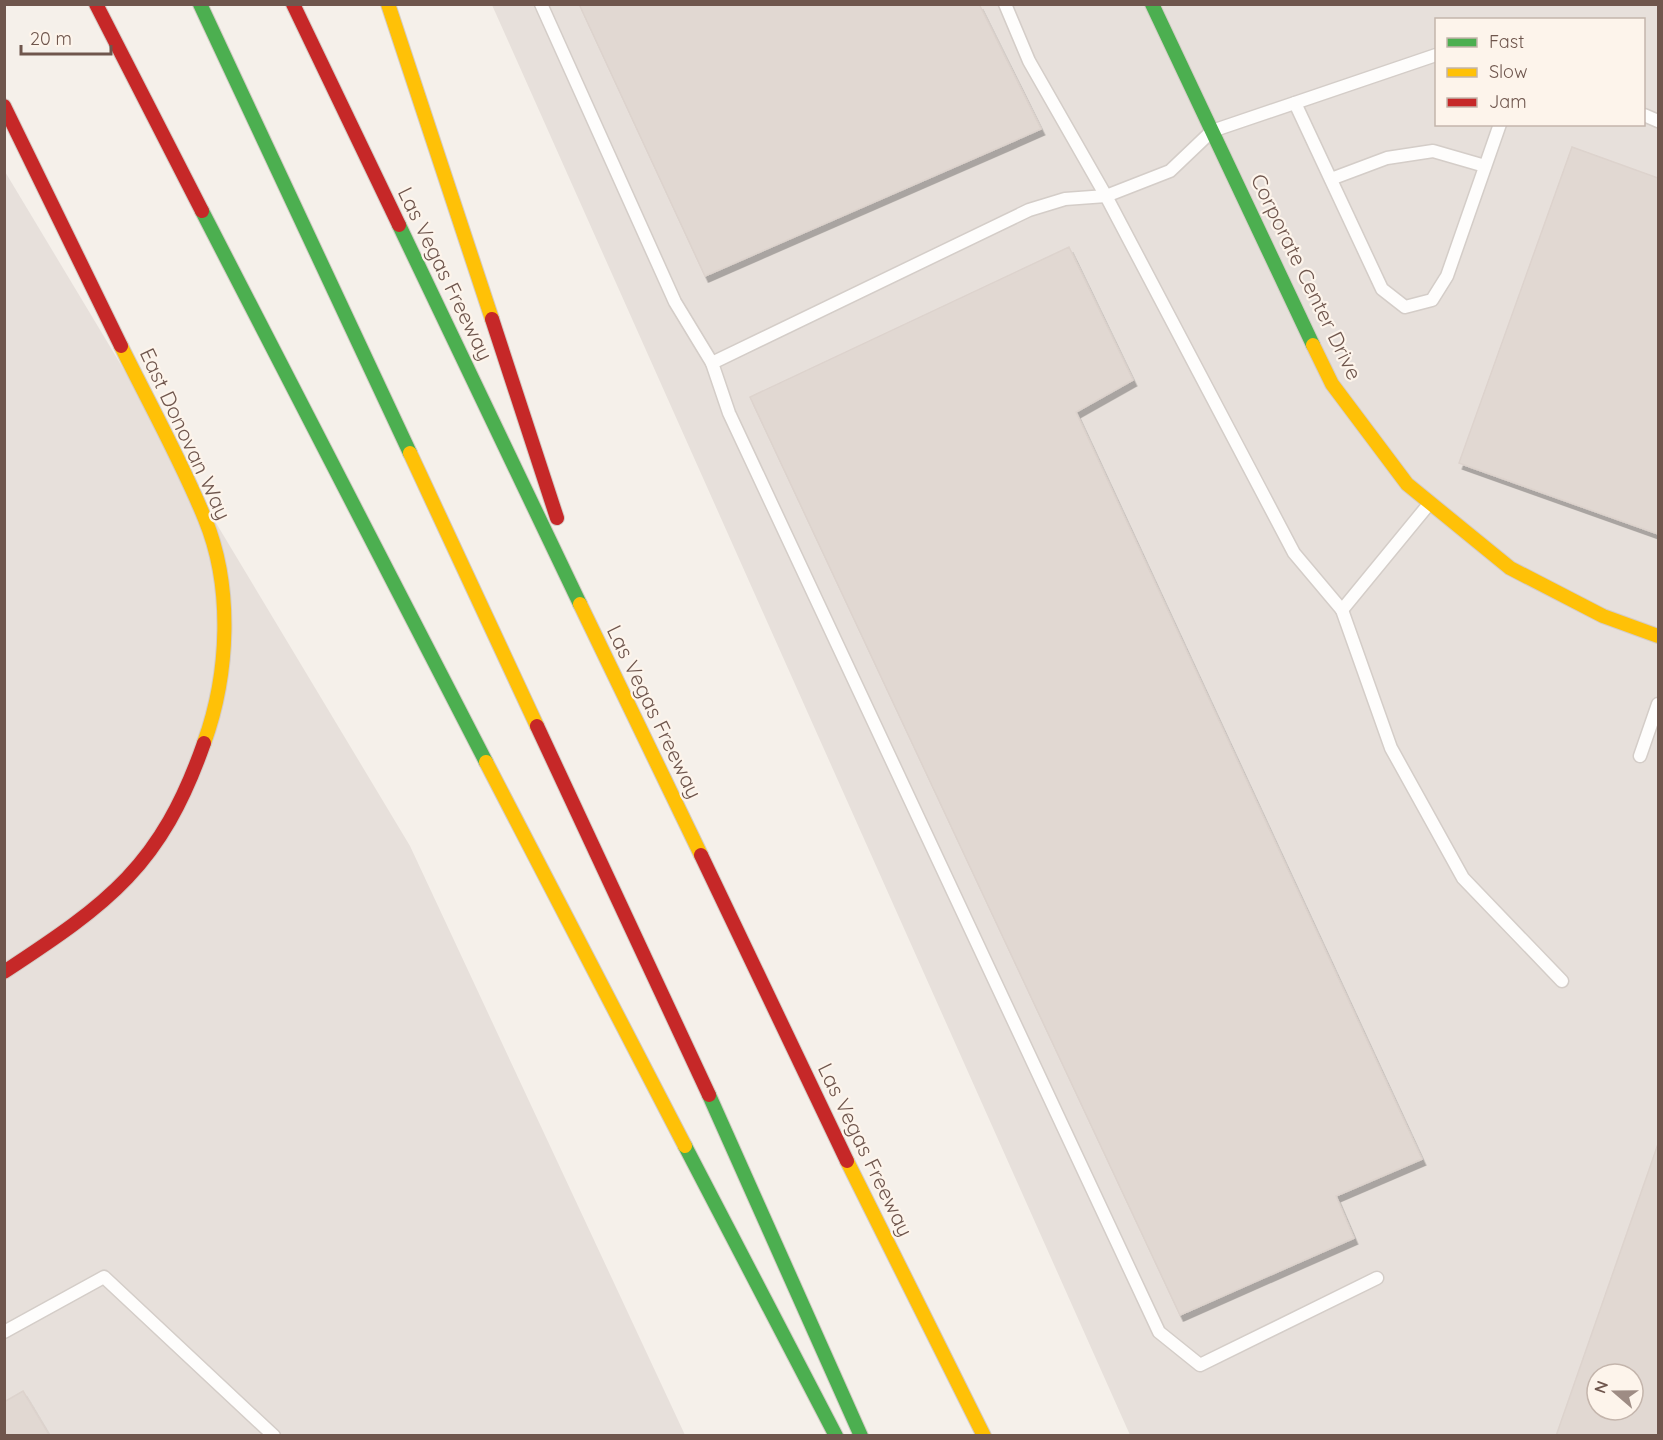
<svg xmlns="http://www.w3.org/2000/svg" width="1663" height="1440" font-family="Quicksand,sans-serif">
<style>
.industrial{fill:#e7e0db;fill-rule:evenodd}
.building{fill:#e1d8d2;stroke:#ddd3cd;stroke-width:1.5;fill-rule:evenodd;filter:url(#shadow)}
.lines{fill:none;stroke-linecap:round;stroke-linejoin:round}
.lane-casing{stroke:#d4cdc8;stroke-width:15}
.fast-casing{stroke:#d4ccc6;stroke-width:16}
.slow-casing{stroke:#d4ccc6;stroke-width:16}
.jam-casing{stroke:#d4ccc6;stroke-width:16}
.lane{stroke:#fefdfc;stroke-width:12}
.fast{stroke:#4caf50;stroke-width:14}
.slow{stroke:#ffc107;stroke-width:14}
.jam{stroke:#c62828;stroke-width:14}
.labels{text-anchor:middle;stroke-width:4.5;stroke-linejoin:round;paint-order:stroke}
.street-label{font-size:21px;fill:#6f564d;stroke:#fdf4eb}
</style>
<defs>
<filter id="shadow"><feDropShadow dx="3.5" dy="6" stdDeviation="0" flood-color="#0004"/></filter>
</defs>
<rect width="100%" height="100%" fill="#f5f0ea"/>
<g class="industrial">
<path d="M492,5H1658V1435H1130ZM1436,20H1644V124H1436ZM1597,1374H1633V1410H1597Z"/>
<polygon points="4,170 410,846 685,1435 5,1435"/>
</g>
<g class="building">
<polygon points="579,4 979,4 1041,129 705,276"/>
<polygon points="1572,147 1658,178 1658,534 1459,463"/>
<polygon points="1069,247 1133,380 1076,412 1422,1159 1336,1196 1354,1238 1180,1315 750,397"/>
<path d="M1658,1144V1436H1556ZM1597,1374H1633V1410H1597Z"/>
<polygon points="23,1391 50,1436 4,1436 4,1402"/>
</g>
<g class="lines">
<defs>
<g id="lane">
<polyline points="541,4 675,302 712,363"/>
<polyline points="1005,4 1029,61 1106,196 1294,553 1342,610 1429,504"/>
<polyline points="1295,103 1382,289 1405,307 1432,300 1447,276 1500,124"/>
<polyline points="1644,115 1658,121"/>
<polyline points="1331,179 1387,158 1433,151 1485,166"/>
<polyline points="1342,610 1391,748 1463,878 1562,981"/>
<polyline points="1640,756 1658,704"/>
<polyline points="1377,1278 1200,1365 1159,1332 729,413 712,363 1029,210 1065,199 1106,196 1170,171 1212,131 1436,55"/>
<polyline points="4,1332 104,1277 274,1436"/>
</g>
<g id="fast">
<polyline points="200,4 410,453"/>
<polyline points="1152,4 1313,345"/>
<polyline points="202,211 486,762"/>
<polyline points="399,225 580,604"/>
<polyline points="709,1095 861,1436"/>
<polyline points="685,1146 836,1436"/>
</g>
<g id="slow">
<polyline points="388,4 492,319"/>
<polyline points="1313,345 1332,384 1407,484 1510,568 1603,616 1658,636"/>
<path d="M121,346C149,403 181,460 205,519C233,587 229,674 204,743"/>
<polyline points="410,453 537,726"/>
<polyline points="580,604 701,855"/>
<polyline points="486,762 685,1146"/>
<polyline points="847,1161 984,1436"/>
</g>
<g id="jam">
<polyline points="96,4 202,211"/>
<polyline points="293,4 399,225"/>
<polyline points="4,106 121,346"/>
<polyline points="492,319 557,518"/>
<polyline points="537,726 709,1095"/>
<polyline points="701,855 847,1161"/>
<path d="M4,972C109,903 161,866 204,743"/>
</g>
</defs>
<use href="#lane" class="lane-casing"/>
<use href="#fast" class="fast-casing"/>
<use href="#slow" class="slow-casing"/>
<use href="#jam" class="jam-casing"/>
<use href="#lane" class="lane"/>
<use href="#fast" class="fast"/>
<use href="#slow" class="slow"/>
<use href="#jam" class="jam"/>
</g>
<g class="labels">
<g class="street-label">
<text transform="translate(445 274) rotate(64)" y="7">Las Vegas Freeway</text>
<text transform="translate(1306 277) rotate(64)" y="7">Corporate Center Drive</text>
<text transform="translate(185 434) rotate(65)" y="7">East Donovan Way</text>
<text transform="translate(654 712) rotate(64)" y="7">Las Vegas Freeway</text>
<text transform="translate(865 1150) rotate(64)" y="7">Las Vegas Freeway</text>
</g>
</g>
<rect width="1663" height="1440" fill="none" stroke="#6f564d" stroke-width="12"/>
<rect x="1435" y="18" width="210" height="108" fill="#fdf4eb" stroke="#c4b5ac" stroke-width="1.5"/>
<rect x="1447" y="38" width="30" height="9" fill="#4caf50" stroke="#c4b5ac" stroke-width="1.5"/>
<text x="1489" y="48" font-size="18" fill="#6f564d">Fast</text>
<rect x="1447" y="68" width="30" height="9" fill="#ffc107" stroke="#c4b5ac" stroke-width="1.5"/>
<text x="1489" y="78" font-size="18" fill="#6f564d">Slow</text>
<rect x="1447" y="98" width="30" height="9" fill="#c62828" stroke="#c4b5ac" stroke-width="1.5"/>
<text x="1489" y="108" font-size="18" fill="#6f564d">Jam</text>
<g transform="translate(1615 1392) rotate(290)"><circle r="28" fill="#fdf4eb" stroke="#c4b5ac" stroke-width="1.5"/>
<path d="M0-4.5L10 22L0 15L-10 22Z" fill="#9e8c84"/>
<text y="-9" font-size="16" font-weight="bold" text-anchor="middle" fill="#6f564d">N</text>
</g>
<path d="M21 45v9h90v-9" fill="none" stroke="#6f564d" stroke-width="3"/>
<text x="30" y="45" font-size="18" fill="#6f564d" stroke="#fdf4eb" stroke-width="4.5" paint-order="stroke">20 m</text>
</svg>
